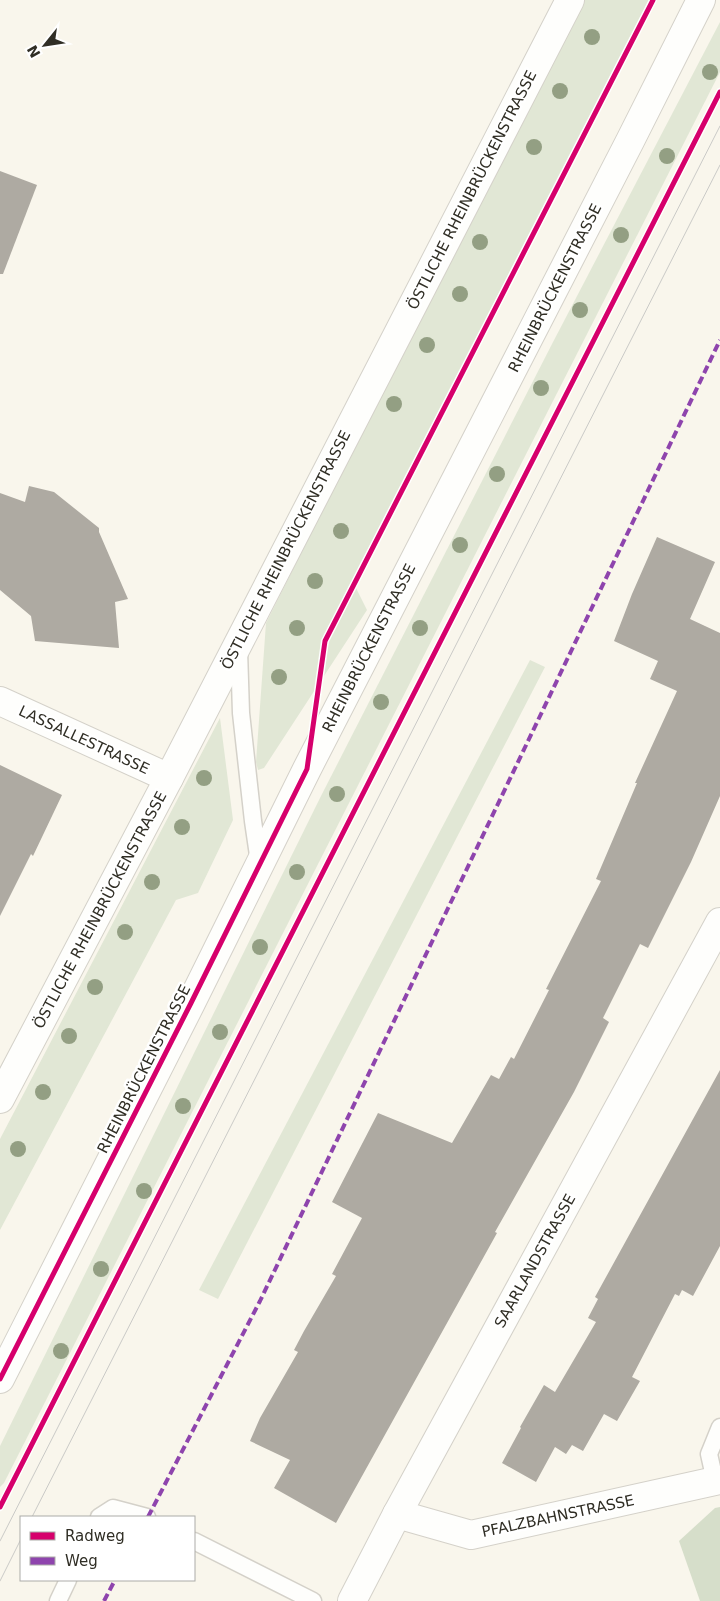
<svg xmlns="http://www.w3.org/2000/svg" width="720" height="1601" font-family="'DejaVu Sans',sans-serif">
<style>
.green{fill:#e1e7d5}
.forest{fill:#d6deca}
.building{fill:#aeaaa2}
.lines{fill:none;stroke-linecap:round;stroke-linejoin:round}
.service-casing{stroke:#d4d1c9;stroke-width:19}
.minor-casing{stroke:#d4d1c9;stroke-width:30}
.secondary-casing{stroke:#d4d1c9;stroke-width:30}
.service{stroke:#fefefc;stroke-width:16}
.minor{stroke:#fefefc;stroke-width:28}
.secondary{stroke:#fefefc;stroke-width:28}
.tram{stroke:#cacac7;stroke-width:1}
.quiet{stroke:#8e44ad;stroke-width:4;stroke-dasharray:8 4;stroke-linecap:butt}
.cycleway-casing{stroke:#fff;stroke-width:8}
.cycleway{stroke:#d6006c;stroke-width:5}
.tree{fill:#939f83}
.labels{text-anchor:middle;stroke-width:5;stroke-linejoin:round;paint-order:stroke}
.street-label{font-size:15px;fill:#302e25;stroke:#fff}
</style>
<rect width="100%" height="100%" fill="#f9f6ec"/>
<g class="green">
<polygon points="581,0 649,0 356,588 367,610 264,768 258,770 256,762 266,623 481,195"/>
<polygon points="720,22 720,72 4,1483 0,1487 0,1446 321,796 552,344"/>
<polygon points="530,660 545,667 218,1299 199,1290"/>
<polygon points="220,718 233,820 198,893 176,900 0,1230 0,1139"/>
</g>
<polygon class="forest" points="720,1507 720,1601 700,1601 679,1541 715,1508"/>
<g class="building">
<polygon points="0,171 37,185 3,274 0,274"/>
<polygon points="29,486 54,492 99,528 99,532 128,599 115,602 119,648 35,641 31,616 0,590 0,493 25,502"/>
<polygon points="657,537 715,562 690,619 720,633 720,796 691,862 648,948 640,944 603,1018 609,1022 574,1092 495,1232 497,1233 336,1523 274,1488 290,1460 250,1441 260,1418 298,1352 294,1350 304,1331 336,1276 332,1274 362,1218 332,1202 378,1113 452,1143 491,1075 499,1079 511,1057 514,1059 549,990 546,989 601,881 596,879 637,783 635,783 677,691 650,679 658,661 614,641 632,594"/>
<polygon points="0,765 62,795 33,856 31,854 0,916"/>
<polygon points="720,1070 720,1246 693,1296 682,1290 679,1296 675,1294 632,1377 640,1381 617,1421 604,1414 583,1451 572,1445 566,1454 555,1447 536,1482 502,1463 521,1428 520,1427 544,1385 555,1392 596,1322 588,1318 598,1299 595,1297"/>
</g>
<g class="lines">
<defs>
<g id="service">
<polyline points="239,650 241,713 253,821 259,862"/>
<polyline points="715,1481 709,1454 720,1427"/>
<polyline points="99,1517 113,1508 147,1517"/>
<polyline points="194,1541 313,1601"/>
<polyline points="58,1601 68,1580"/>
</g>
<g id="minor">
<polyline points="0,701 169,778"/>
<polyline points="0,1099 169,778 570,0"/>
<polyline points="397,1514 471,1535 720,1480"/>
<polyline points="352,1601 397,1514 720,922"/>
</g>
<polyline id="secondary" points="0,1379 191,1003 307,769 630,141 701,0"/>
</defs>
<use href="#service" class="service-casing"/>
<use href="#minor" class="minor-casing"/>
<use href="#secondary" class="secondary-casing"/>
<use href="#service" class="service"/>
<use href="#minor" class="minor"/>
<use href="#secondary" class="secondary"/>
<g class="tram">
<polyline points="32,1517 720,165"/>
<polyline points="0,1541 720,126"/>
<polyline points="0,1581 21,1539"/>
</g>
<g class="quiet">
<polyline points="148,1517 260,1301 720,340"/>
<polyline points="104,1601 115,1580"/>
</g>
<defs>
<g id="cycleway">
<polyline points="0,1379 191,1003 307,769 325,641 653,0"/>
<polyline points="0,1507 720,92"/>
</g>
</defs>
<use href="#cycleway" class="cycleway-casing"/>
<use href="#cycleway" class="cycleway"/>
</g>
<g class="tree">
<circle cx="592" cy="37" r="8"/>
<circle cx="710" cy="72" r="8"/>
<circle cx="560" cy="91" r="8"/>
<circle cx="534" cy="147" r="8"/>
<circle cx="667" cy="156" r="8"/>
<circle cx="621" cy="235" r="8"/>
<circle cx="480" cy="242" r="8"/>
<circle cx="460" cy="294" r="8"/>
<circle cx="580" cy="310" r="8"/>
<circle cx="427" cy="345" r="8"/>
<circle cx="541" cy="388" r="8"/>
<circle cx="394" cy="404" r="8"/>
<circle cx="497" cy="474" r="8"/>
<circle cx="341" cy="531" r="8"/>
<circle cx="460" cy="545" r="8"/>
<circle cx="315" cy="581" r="8"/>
<circle cx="297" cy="628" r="8"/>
<circle cx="420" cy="628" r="8"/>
<circle cx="279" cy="677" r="8"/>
<circle cx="381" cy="702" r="8"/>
<circle cx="204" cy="778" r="8"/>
<circle cx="337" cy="794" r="8"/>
<circle cx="182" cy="827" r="8"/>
<circle cx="297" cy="872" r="8"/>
<circle cx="152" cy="882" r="8"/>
<circle cx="125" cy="932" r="8"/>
<circle cx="260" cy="947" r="8"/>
<circle cx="95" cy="987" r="8"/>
<circle cx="220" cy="1032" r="8"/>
<circle cx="69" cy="1036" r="8"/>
<circle cx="43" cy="1092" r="8"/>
<circle cx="183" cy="1106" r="8"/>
<circle cx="18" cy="1149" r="8"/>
<circle cx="144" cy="1191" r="8"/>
<circle cx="101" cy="1269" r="8"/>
<circle cx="61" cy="1351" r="8"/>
</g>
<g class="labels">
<g class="street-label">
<text transform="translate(472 190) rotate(-63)" y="5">ÖSTLICHE RHEINBRÜCKENSTRASSE</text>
<text transform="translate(555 288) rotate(-63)" y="5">RHEINBRÜCKENSTRASSE</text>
<text transform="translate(286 550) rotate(-63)" y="5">ÖSTLICHE RHEINBRÜCKENSTRASSE</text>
<text transform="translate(369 648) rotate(-63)" y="5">RHEINBRÜCKENSTRASSE</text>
<text transform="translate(84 740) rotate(25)" y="5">LASSALLESTRASSE</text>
<text transform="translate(100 910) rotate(-62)" y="5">ÖSTLICHE RHEINBRÜCKENSTRASSE</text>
<text transform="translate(144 1069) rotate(-63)" y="5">RHEINBRÜCKENSTRASSE</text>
<text transform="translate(535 1261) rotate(-61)" y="5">SAARLANDSTRASSE</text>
<text transform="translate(558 1516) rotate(-12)" y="5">PFALZBAHNSTRASSE</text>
</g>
</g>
<rect x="20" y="1516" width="175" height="65" fill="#ffffff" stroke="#acaba8"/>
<rect x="30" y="1532" width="25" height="8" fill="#d6006c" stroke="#acaba8"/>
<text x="65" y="1541" font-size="15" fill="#302e25">Radweg</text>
<rect x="30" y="1557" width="25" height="8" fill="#8e44ad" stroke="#acaba8"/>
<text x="65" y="1566" font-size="15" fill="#302e25">Weg</text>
<g transform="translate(45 45) rotate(240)" stroke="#ffffff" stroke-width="4" paint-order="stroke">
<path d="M0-4L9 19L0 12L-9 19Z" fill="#302e25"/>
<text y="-8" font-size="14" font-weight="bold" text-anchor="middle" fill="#302e25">N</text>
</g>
</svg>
